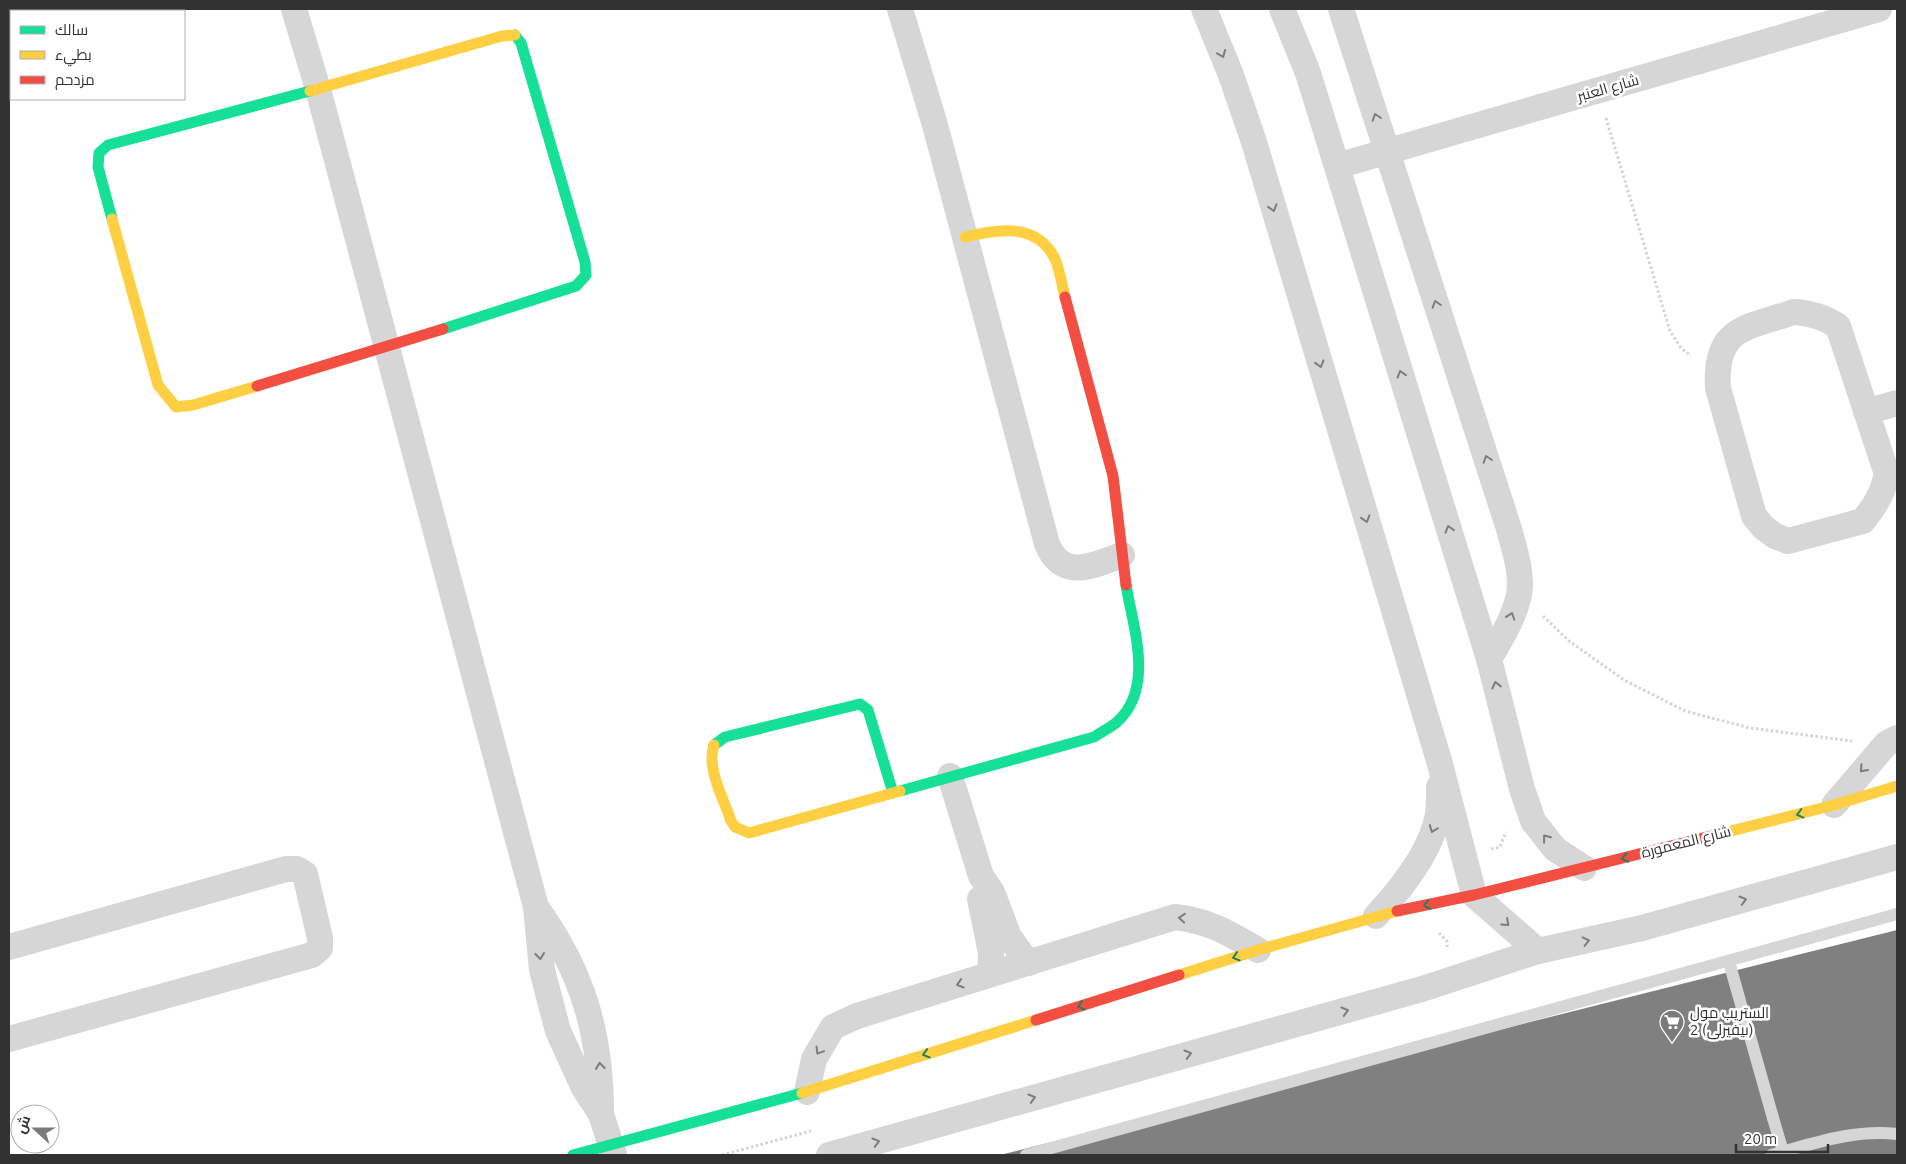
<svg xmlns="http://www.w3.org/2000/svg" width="1906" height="1164" font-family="Ubuntu,Cairo,sans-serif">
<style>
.building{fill:#808080;filter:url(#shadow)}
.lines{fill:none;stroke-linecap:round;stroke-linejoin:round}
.path{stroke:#d4d4d4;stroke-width:3;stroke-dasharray:2.5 2.5;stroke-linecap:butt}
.lane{stroke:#d6d6d6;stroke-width:12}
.street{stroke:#d6d6d6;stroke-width:26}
.fast{stroke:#16e098;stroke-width:11}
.slow{stroke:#ffcf43;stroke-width:11}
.jam{stroke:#f24e42;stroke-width:11}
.lane-bridge{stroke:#d6d6d6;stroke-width:12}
.oneway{stroke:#7c7c7c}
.oneway2{stroke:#258060}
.labels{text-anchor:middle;stroke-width:5;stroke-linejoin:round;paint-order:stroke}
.street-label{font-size:15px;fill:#323232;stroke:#fff}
.poi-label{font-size:15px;fill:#323232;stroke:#fff;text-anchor:start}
</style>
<defs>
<filter id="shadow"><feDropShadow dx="5.5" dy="3" stdDeviation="0" flood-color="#0004"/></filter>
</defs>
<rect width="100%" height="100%" fill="#fff"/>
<polygon class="building" points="1897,930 1897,1155 1000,1155"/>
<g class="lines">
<g class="path">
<polyline points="1606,118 1670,331 1681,348 1691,356"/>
<polyline points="1543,616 1569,641 1624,680 1685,711 1750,728 1852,741"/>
<polyline points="1491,849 1500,847 1506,832"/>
<polyline points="1439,933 1447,941 1447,950"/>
<polyline points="722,1155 811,1131"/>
</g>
<g class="lane">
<polyline points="1729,962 1773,1118"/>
<polyline points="1026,1155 1897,914"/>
<path d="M1771,1155C1812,1144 1853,1129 1897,1134"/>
</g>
<g class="street">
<polyline points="294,9 318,89 536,907 542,970 558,1031 584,1088 601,1114 614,1155"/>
<path d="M900,9L935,125L1047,544C1063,582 1093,565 1122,555"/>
<polyline points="1204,9 1231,75 1254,142 1440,764 1474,895 1538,951"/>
<polyline points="1282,9 1308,73 1489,659 1522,789 1533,821 1555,849 1584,868"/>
<path d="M1341,9L1509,529C1514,548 1523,574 1519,595C1514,618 1501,639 1489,659"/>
<polyline points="1337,166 1879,9"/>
<path d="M1794,312C1811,313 1823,317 1838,326L1887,474L1882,491L1874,506L1863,521L1788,541L1775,536L1763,527L1754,516L1718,388C1714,327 1746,328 1794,312Z"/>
<polyline points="1866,412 1897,403"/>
<polyline points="950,776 981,876 992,892 1009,937 1028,963"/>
<polyline points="1834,805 1886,744 1897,738"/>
<polyline points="980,899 991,953 990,974"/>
<path d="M536,907C583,972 601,1034 601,1114"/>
<path d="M1376,916C1401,889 1432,851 1438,814C1439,806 1439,796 1439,787"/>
<polyline points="9,947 286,869 297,869 305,874 320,938 320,948 312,955 9,1039"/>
<path d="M807,1092L814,1059L833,1027L857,1016L1175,917C1209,921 1229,933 1258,950"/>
<polyline points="829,1155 1422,989 1538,951 1642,928 1897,857"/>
</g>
<g class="fast">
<polyline points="112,219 98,167 99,153 108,145 310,91"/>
<polyline points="443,329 576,286 586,275 585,262 521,43 515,35"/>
<polyline points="714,745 725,737 860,704 868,710 893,793"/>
<path d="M900,791L1094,737C1101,732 1110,728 1117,722C1155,688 1133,627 1126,585"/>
<polyline points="573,1155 802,1093"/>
</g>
<g class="slow">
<polyline points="310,91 502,36 515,35"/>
<polyline points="112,219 158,385 176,407 193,405 257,386"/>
<path d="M965,237C997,229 1037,222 1055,259C1060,271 1062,285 1065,297"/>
<path d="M714,745C706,769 724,799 731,821L735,827L749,833L900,791"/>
<polyline points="1723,833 1834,805 1897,786"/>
<polyline points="1179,975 1258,950 1397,911"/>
<polyline points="802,1093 1036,1020"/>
</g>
<g class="jam">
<polyline points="1065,297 1113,476 1126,585"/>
<polyline points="257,386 443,329"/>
<polyline points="1397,911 1474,895 1723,833"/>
<polyline points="1036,1020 1179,975"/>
</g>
<polyline class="lane-bridge" points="1773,1118 1784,1155"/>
</g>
<defs><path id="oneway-chevron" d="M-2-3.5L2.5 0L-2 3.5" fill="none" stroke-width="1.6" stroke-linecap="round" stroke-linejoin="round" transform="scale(1.25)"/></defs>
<g class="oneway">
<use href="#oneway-chevron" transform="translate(1222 54) rotate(68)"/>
<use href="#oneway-chevron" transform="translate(1376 117) rotate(-108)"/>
<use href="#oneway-chevron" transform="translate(1273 208) rotate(73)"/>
<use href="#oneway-chevron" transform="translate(1436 304) rotate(-108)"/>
<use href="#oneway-chevron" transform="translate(1320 364) rotate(73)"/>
<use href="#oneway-chevron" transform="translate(1401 374) rotate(-107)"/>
<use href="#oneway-chevron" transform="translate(1487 459) rotate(-108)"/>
<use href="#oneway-chevron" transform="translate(1366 519) rotate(73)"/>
<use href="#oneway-chevron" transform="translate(1449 529) rotate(-107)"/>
<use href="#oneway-chevron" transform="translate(1511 616) rotate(-71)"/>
<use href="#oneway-chevron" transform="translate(1496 685) rotate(-104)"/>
<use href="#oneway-chevron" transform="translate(1863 769) rotate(132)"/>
<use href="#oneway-chevron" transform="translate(1433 829) rotate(111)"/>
<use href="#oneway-chevron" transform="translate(1546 838) rotate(-128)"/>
<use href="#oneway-chevron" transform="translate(1743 900) rotate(-16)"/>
<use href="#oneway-chevron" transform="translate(1182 918) rotate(-175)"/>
<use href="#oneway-chevron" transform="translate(1506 923) rotate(42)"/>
<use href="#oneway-chevron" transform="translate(1586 941) rotate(-13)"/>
<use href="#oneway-chevron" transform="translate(540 956) rotate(83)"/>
<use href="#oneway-chevron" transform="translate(960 984) rotate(163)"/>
<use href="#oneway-chevron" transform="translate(1345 1011) rotate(-16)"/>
<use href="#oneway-chevron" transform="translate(819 1051) rotate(121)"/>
<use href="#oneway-chevron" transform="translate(1188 1054) rotate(-16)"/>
<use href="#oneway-chevron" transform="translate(600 1066) rotate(-96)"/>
<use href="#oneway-chevron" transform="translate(1032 1098) rotate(-16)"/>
<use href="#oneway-chevron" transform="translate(876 1142) rotate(-16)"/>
</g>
<g class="oneway2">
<use href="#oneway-chevron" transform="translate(1800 814) rotate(166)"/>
<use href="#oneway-chevron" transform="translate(1625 858) rotate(166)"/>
<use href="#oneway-chevron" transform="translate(1427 905) rotate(168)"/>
<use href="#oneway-chevron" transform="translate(1236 957) rotate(163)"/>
<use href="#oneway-chevron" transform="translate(1081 1006) rotate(163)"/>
<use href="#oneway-chevron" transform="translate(926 1054) rotate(163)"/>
</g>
<defs>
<symbol id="supermarket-pin" viewBox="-11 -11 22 30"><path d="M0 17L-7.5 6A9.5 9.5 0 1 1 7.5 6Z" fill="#7a7a7a" stroke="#fff"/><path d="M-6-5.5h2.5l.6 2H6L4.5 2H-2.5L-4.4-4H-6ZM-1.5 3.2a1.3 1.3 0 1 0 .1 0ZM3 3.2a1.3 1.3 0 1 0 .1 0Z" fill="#fff"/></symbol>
</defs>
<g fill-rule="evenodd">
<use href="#supermarket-pin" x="1658" y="1008" width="28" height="38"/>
</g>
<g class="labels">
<g class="street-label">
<text transform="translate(1608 88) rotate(-16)" y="5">شارع العنبر</text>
<text transform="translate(1686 842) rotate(-14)" y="5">شارع المعمورة</text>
</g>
<g class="poi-label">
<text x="1690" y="1018">الستريب مول<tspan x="1690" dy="17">2 (بيفيرلى)</tspan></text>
</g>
</g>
<rect width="1906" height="1164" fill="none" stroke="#323232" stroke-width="20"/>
<rect x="10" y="10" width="175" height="90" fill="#ffffff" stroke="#adadad"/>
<rect x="20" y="26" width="25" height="8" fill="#16e098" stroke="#adadad"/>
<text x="55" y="35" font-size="15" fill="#323232">سالك</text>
<rect x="20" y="51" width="25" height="8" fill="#ffcf43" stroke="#adadad"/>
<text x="55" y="60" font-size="15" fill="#323232">بطيء</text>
<rect x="20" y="76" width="25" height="8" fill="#f24e42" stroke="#adadad"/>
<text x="55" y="85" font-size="15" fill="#323232">مزدحم</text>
<g transform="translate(35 1129) rotate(291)"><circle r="24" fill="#ffffff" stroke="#adadad"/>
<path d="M0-4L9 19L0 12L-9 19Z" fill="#7a7a7a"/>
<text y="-8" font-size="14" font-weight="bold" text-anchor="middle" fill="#323232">ش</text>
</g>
<path d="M1736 1144v8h92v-8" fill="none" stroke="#323232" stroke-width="2.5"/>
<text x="1744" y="1144" font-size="15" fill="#323232" stroke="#ffffff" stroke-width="4" paint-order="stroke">20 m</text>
</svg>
